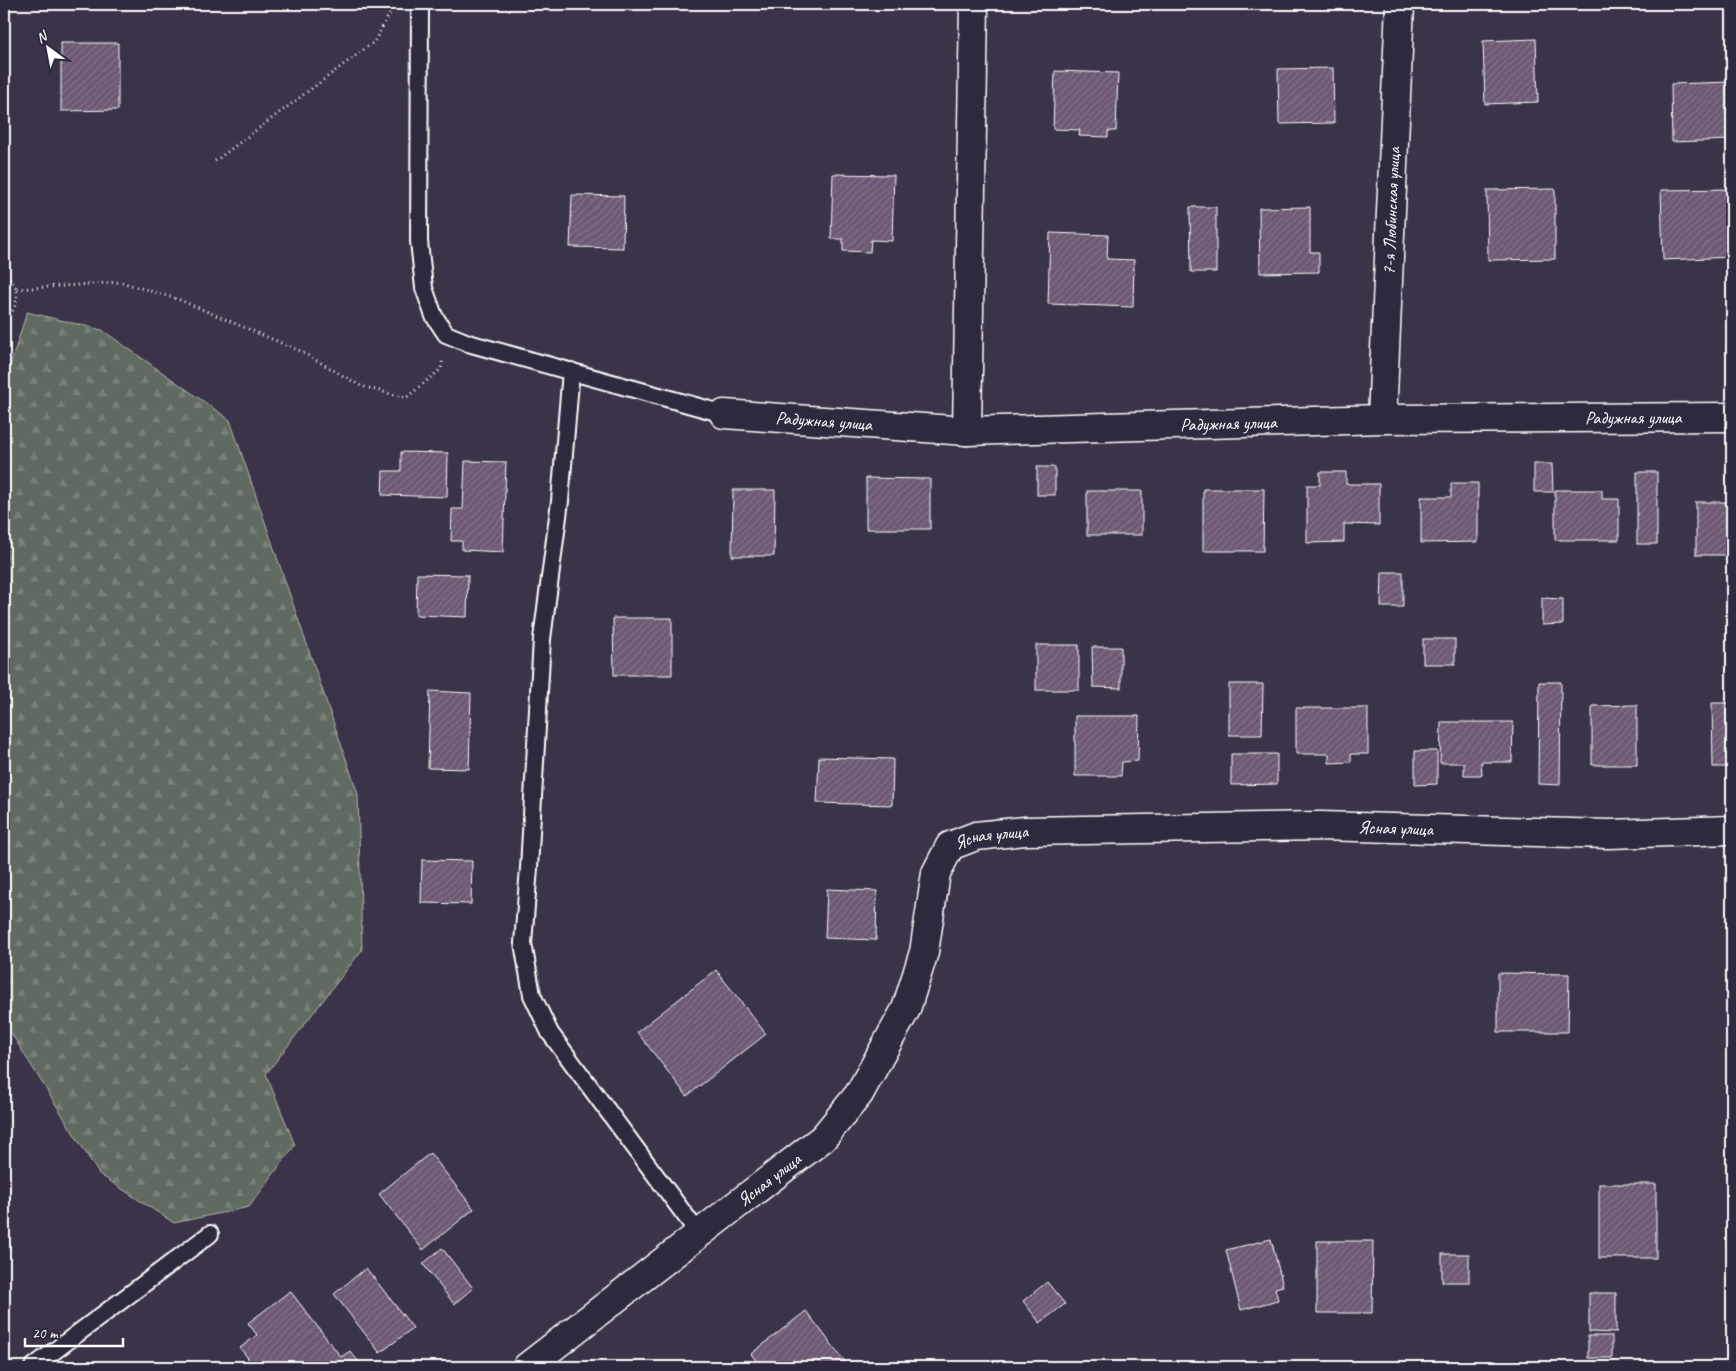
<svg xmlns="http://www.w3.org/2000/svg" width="1736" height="1371" font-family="Caveat,sans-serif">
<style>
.forest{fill:url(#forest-firs);stroke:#b0b5b0}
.building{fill:url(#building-hatch);stroke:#fff}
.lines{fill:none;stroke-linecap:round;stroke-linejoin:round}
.lane-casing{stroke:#fff;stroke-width:20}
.street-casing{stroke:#fff;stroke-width:31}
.path{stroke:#fff;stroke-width:3;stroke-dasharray:1 4;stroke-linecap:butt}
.lane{stroke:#2f2a3d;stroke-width:16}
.street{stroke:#2f2a3d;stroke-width:28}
.labels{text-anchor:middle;stroke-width:4.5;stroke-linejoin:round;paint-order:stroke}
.street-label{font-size:18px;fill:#fff;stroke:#2f2a3d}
</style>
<defs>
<pattern id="forest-firs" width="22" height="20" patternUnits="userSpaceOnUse" patternTransform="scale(1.25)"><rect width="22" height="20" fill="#616b60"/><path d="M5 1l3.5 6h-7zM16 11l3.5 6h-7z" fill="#798178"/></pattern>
<pattern id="building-hatch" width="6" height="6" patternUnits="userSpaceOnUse" patternTransform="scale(1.25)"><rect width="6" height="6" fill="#6c5972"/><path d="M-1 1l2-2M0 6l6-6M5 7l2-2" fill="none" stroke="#827287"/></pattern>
</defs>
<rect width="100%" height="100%" fill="#3b3348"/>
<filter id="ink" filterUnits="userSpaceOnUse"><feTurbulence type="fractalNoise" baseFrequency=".02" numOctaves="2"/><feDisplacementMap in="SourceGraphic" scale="10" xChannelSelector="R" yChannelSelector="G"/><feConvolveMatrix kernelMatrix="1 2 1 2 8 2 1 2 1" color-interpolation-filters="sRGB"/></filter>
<g filter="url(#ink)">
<polygon class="forest" points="27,312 102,330 230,420 358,794 362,950 266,1074 295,1145 249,1207 174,1223 99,1174 8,1028 4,974 4,384"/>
<g class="building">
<polygon points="1536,39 1538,102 1485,104 1483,41"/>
<polygon points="61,43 118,43 118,110 61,111"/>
<polygon points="1333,68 1334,123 1279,124 1278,69"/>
<polygon points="1055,71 1118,73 1116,131 1108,131 1108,137 1079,136 1080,130 1053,129"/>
<polygon points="1730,82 1732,140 1672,142 1671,84"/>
<polygon points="833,174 894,175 892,241 871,240 870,252 843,251 843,239 831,239"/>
<polygon points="1555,189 1555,259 1488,260 1487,190"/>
<polygon points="1731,189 1732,257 1663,260 1661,190"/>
<polygon points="572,195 624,196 623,248 570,247"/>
<polygon points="1190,207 1216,207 1216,272 1191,272"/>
<polygon points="1310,207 1310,252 1319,252 1319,272 1260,273 1259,208"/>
<polygon points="1050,233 1108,235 1107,259 1134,260 1133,307 1048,304"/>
<polygon points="401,452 448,453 447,497 382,495 383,471 401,471"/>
<polygon points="465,461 506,462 503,552 462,550 462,541 451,541 452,509 463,509"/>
<polygon points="1534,464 1552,464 1553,492 1534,492"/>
<rect x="1037" y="467" width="18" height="28"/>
<polygon points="1320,472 1346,472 1346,484 1379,484 1379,525 1344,524 1344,542 1307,543 1307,485 1320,485"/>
<rect x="1637" y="472" width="20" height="72"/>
<polygon points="866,478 930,479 930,529 866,529"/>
<polygon points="1451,483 1478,483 1478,542 1421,543 1421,497 1451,497"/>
<polygon points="1203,489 1264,489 1263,551 1203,551"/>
<polygon points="733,490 775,490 774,556 732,556"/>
<polygon points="1555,490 1602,490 1602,499 1619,499 1619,540 1555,540"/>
<rect x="1087" y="491" width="55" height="44"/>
<rect x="1696" y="502" width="36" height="53"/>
<polygon points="1382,572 1403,572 1403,607 1381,607"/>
<polygon points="417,574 468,575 467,617 416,615"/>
<polygon points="1542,598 1563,599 1563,624 1542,625"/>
<polygon points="613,618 672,618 672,675 614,675"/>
<rect x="1423" y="639" width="32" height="25"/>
<rect x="1036" y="645" width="43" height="45"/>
<polygon points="1092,647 1121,647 1121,688 1093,687"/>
<polygon points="1539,682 1561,682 1560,785 1538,784"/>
<polygon points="1229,684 1263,684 1262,735 1229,735"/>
<polygon points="430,691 471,693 469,769 428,768"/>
<polygon points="1712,703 1732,703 1732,767 1713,767"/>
<polygon points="1637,705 1637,765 1592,765 1592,706"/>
<polygon points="1296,708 1368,708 1368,754 1351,754 1351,762 1329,763 1329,754 1296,754"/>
<polygon points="1075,716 1139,716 1138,761 1122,762 1121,776 1075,776"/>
<polygon points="1441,722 1513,722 1512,762 1481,762 1482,775 1464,775 1464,763 1440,763"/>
<polygon points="1415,751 1437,751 1437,784 1415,785"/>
<polygon points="1231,754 1277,754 1277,784 1231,785"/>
<polygon points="819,757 893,759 892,805 817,803"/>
<polygon points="422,860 472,861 471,904 421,903"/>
<polygon points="827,889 877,891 876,940 825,938"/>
<polygon points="716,970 766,1034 687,1096 637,1032"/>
<polygon points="1498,973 1569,974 1568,1032 1498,1032"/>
<polygon points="430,1153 474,1209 423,1250 379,1194"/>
<rect x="1599" y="1184" width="57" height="74"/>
<polygon points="1271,1239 1283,1286 1275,1288 1278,1300 1241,1310 1226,1250"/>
<polygon points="1317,1241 1373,1241 1372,1313 1317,1313"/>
<polygon points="442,1248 473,1288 454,1304 423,1264"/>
<rect x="1442" y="1254" width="27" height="28"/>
<polygon points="366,1268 413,1328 380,1353 334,1294"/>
<polygon points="1047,1282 1065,1304 1040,1323 1023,1301"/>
<polygon points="290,1291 341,1357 350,1351 363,1367 255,1367 240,1348 257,1335 248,1323"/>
<polygon points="1589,1293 1616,1293 1616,1333 1589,1332"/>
<polygon points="806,1311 849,1367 761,1367 751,1354"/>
<rect x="1588" y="1336" width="24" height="22"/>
</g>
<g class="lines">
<defs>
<g id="lane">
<polyline points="420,4 419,241 424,288 434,316 446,334 468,343 724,414"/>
<polyline points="571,371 560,501 542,639 529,868 523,943 532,995 550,1033 699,1234"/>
<polyline points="33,1367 210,1234"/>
</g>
<g id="street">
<path id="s1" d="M724,414L967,431L1382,419L1732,417"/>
<path id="s2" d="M1382,419L1400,4"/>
<polyline points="967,431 974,4"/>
<path id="s3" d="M527,1367L823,1138L859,1094L906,1009L924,952L936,873L950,846L976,836L1025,831L1320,826L1609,834L1732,830"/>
</g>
</defs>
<use href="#lane" class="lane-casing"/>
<use href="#street" class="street-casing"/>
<g class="path">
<polyline points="215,161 374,42 393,8"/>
<polyline points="4,270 17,289 16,304 4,326"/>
<polyline points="17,289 121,282 180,300 300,351 361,386 406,398 441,369 443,358"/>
</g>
<use href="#lane" class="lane"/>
<use href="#street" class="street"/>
</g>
</g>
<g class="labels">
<g class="street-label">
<text dy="6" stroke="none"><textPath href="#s2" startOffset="208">7-я Любинская улица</textPath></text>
<text dy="6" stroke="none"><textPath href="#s1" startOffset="910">Радужная улица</textPath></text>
<text dy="6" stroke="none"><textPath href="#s1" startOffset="100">Радужная улица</textPath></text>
<text dy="6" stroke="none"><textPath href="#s1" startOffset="505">Радужная улица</textPath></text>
<text dy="6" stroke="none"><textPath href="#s3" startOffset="1146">Ясная улица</textPath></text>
<text dy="6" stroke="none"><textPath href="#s3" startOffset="741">Ясная улица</textPath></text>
<text dy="6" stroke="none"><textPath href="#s3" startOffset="306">Ясная улица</textPath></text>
</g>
</g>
<rect width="1736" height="1371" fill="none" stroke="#2f2a3d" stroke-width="20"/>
<rect x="10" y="10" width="1716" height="1351" fill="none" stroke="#fff" stroke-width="2" filter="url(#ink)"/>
<g transform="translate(48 48) rotate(328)" stroke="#2f2a3d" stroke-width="4" paint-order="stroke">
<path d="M0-4L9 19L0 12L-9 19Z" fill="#ffffff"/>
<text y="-8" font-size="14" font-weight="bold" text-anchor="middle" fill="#ffffff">N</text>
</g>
<path d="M25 1338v8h98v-8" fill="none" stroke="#ffffff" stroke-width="2.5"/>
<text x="32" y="1338" font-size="15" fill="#ffffff" stroke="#2f2a3d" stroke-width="4" paint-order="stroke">20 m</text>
</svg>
